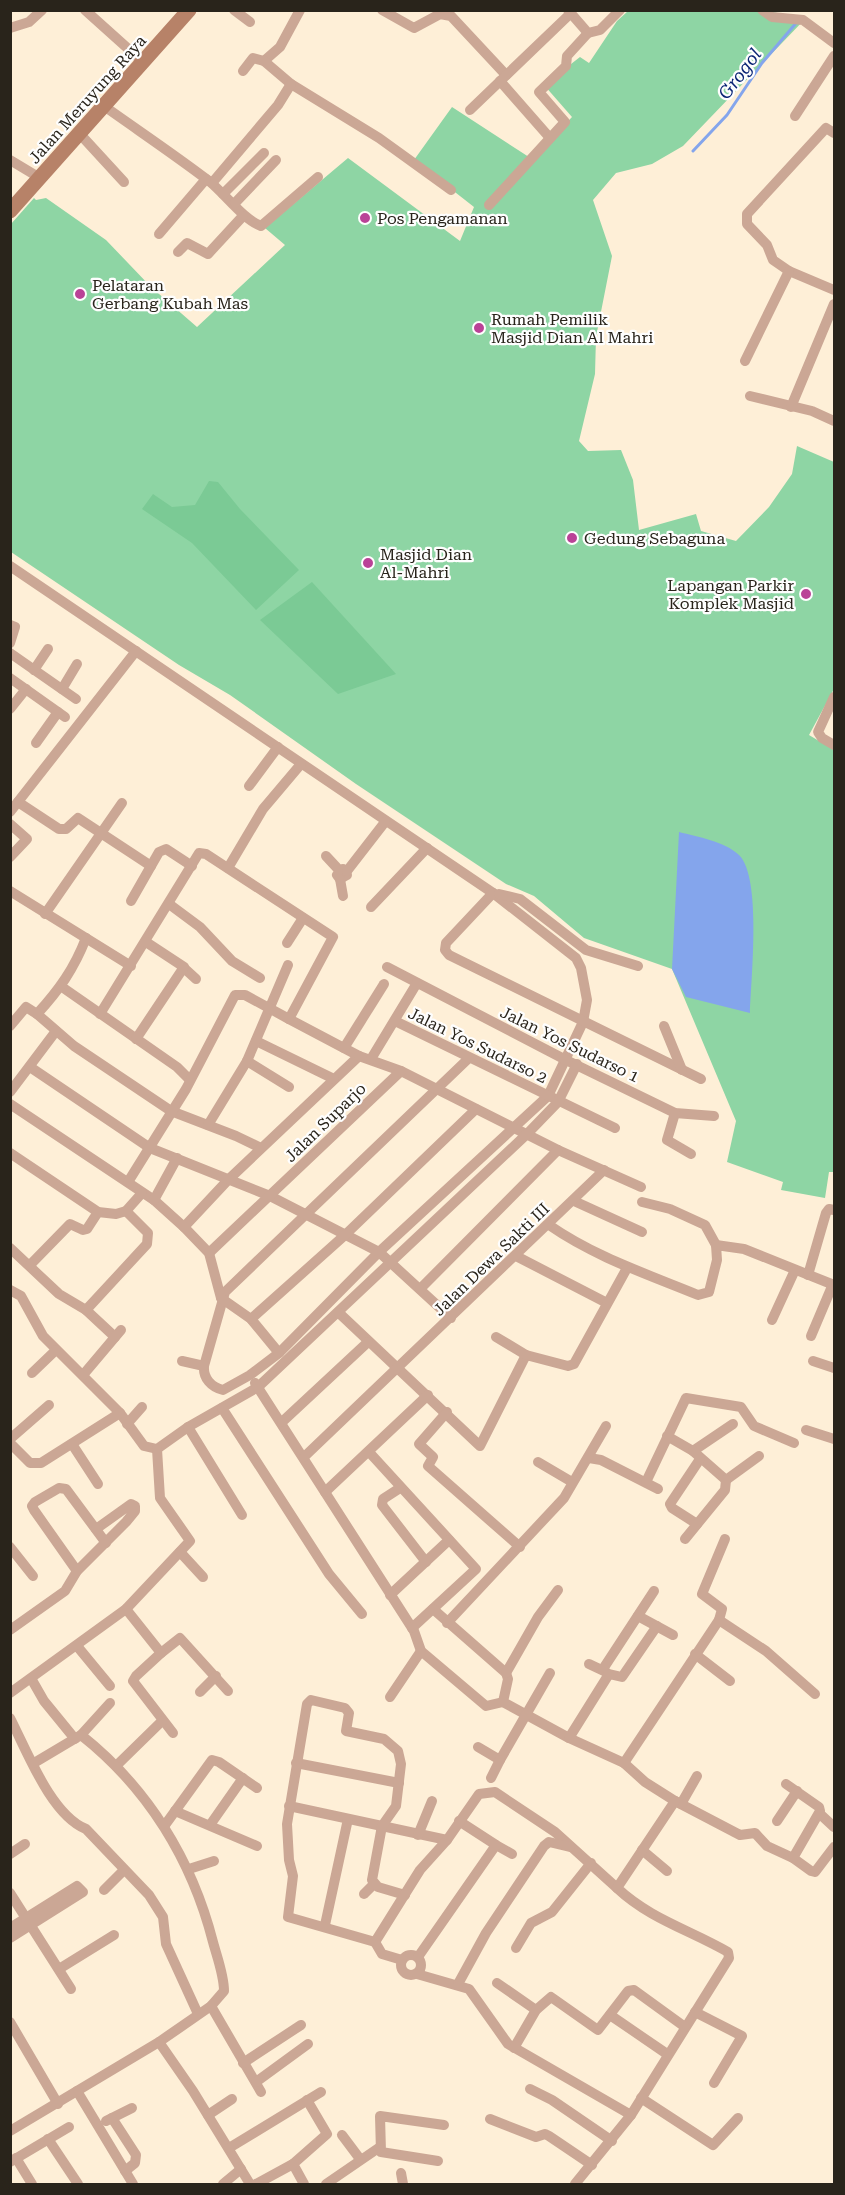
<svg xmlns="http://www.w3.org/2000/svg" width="845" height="2195" font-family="'Roboto Serif',serif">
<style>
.green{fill:#8ed5a4}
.forest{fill:#7bca95}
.water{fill:#84a5ec}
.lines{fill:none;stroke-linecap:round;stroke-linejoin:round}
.stream{stroke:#84a5ec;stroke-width:3}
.minor{stroke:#cba795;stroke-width:10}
.secondary{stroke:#b78268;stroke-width:15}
.poi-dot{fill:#ba4297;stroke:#fefefe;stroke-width:2}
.labels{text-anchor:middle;stroke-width:4.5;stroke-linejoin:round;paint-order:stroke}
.street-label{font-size:16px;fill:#29241b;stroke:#fefefe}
.poi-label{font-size:16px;fill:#29241b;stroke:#fefefe;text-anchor:start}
.water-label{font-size:18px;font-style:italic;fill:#0a2474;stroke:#fefefe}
</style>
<rect width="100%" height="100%" fill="#feefd7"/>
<polygon class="green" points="764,10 805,19 683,146 652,164 616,173 593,200 612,256 596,337 595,374 579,441 588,451 621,450 633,480 639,530 696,514 701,531 736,541 769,507 792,474 797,446 834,462 834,689 809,735 834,750 834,1172 829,1172 825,1198 781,1190 783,1182 727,1162 736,1121 672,969 584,938 534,896 506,884 356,784 230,695 179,665 11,552 11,224 34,198 36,200 46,198 106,240 151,287 197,327 285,245 265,228 348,158 460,241 474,207 414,160 452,107 532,159 572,117 544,85 580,57 589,63 617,21 628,11"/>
<g class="forest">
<polygon points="209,481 218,482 240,509 299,570 256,610 192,543 142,509 153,494 172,507 195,505"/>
<polygon points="312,582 396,674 338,694 260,620"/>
</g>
<path class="water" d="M679,832C698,837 724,841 739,855C762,877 751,980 750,1013L686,997L672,969Z"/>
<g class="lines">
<polyline class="stream" points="693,151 727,115 762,63 797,22"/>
<g class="minor">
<polyline points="85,10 144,63"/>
<polyline points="234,10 250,22"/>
<polyline points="382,10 414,28 440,14 451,16 506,75"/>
<polyline points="568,10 588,33 600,30 620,10"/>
<polyline points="762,10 772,17 803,20 834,43"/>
<polyline points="10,28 29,22 42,10"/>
<polyline points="264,61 280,47 300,10"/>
<polyline points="243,71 253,58 264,61 291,84 379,138 451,190"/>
<polyline points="500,81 550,138"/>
<path d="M104,106C139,131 175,155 209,181C226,195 243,219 261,226L318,177"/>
<polyline points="470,110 570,14"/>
<polyline points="795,116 834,56"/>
<polyline points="79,133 124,182"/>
<polyline points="834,133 826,128 747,214 747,224 767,245 773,260 789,271 834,290"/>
<polyline points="10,160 40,178"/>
<polyline points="212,183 278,105 291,84"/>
<polyline points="223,194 264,153"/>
<polyline points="235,203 276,160"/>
<polyline points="489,205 565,122 539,92 566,66 567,56 588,33"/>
<polyline points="159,234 206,179"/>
<polyline points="178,252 187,243 208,254 243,216"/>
<polyline points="745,361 789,271"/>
<polyline points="750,396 812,411 834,421"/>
<polyline points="791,407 834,304"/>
<path d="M10,566L493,893L576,958L581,968L587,1000L583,1022L548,1096L379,1252L279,1353L250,1375L223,1390C211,1387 203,1378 204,1366L225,1292L469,1058"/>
<polyline points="10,625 15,627 10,643"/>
<polyline points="10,653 76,699"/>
<polyline points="34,670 48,649"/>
<polyline points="10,678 65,717"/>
<polyline points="62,689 77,664"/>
<polyline points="834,697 818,732 822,738 834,745"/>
<polyline points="10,709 26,689"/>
<polyline points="36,743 58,712"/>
<polyline points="249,786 278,747"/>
<polyline points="18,802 59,829 66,829 78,818 151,866"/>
<polyline points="10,812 136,651"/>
<polyline points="10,824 27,839 10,857"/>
<polyline points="326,856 339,870"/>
<polyline points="228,868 263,809 301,764"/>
<polygon points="343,869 347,875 340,879 337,875"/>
<polyline points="347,871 385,822"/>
<polyline points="340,879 343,896"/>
<polyline points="10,891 131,966"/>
<polyline points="493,893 446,943 445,950 449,955 701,1079"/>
<polyline points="499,894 520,899 586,950 638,966"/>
<polyline points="131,901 159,852 166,849 192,866"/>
<polyline points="169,904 200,927 232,961 260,978"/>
<polyline points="371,907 427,848"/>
<polyline points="45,914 122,803"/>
<polyline points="287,943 303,918"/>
<polyline points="387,967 566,1060 675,1113 714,1116"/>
<polyline points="184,968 196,979"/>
<polyline points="62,987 177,1067 189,1079"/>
<polyline points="37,1014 74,1046 171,1111 236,1136 261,1148"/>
<polyline points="100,1014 199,853 206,854 333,937 289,1019 359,1056 228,1180 184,1227"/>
<polyline points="395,1021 615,1128"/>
<path d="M10,1026L26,1007L37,1014C59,990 74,969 86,938"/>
<polyline points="664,1026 682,1070"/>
<polyline points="136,1039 184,967 146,942"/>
<polyline points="256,1041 334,1079"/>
<polyline points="344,1048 384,984"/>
<polyline points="359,1056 401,1071 558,1150 641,1187"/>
<polyline points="371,1059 417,983"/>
<polyline points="247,1061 289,1087"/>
<polyline points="30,1067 150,1148 270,1196 379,1252 451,1318"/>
<polyline points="10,1092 56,1031"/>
<polyline points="10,1104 154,1200 184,1227 209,1253 221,1298"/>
<polyline points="675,1113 667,1140 691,1154"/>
<polyline points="208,1125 247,1061 288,965"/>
<polyline points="10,1153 98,1212 116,1214 126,1211 142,1193"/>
<polyline points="128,1182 186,1089 235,995 245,995 289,1019"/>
<polyline points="154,1200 177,1158"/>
<polyline points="574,1201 642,1232"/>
<polyline points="642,1202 670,1209 705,1225 716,1245"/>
<path d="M549,1225C595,1257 647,1274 698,1295L709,1292L717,1260L716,1245L744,1249L834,1285"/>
<polyline points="10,1248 59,1294 86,1310 115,1337"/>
<polyline points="209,1253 401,1071"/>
<polyline points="516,1256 607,1303"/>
<polyline points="30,1265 70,1224 83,1230 87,1229 98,1212"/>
<polyline points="808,1275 826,1213 829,1209 834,1210"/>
<polyline points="420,1289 558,1150"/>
<polyline points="10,1290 21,1296 43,1336 120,1413 144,1446 157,1449 188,1427 258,1387 528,1133 558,1102 577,1064"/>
<polyline points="221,1298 251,1319 279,1353"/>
<polyline points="86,1310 147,1244 148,1233 126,1211"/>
<polyline points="339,1313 480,1446 526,1355 568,1366 574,1364 627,1268"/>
<polyline points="251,1319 345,1235 476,1109"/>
<polyline points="772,1320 795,1270"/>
<polyline points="811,1336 833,1284"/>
<polyline points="496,1337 526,1355"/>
<polyline points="182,1361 204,1366"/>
<polyline points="813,1361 834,1368"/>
<polyline points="32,1373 56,1350"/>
<polyline points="83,1375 121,1330"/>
<polyline points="255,1383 414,1631 421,1651 486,1706 503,1702"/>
<polyline points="222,1408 329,1574 362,1614"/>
<polyline points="447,1412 419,1444 433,1457 428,1466 520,1547"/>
<polyline points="282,1422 368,1342"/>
<polyline points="127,1424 142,1407"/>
<polyline points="188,1427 242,1515"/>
<polyline points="806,1430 834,1439"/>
<polyline points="667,1436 693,1451 733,1424"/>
<polyline points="10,1439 49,1405"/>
<polyline points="10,1443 30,1463 41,1463 120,1413"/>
<polyline points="72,1444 98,1484"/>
<polyline points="693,1451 726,1480 759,1456"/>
<polyline points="369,1452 476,1569 412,1628"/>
<polyline points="304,1457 604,1170"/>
<polyline points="589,1458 601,1460 658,1489"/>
<polyline points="538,1462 572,1482"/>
<polyline points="646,1482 686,1398 741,1407 754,1426 794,1443"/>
<polyline points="400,1488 383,1499 382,1505 426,1562"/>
<polyline points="325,1492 428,1395"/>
<polyline points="697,1524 672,1508 670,1504 700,1459"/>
<polyline points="685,1539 725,1490 726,1480"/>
<polyline points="10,1547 33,1576"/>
<polyline points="180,1552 203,1577"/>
<polyline points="77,1571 34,1510 32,1506 35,1502 59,1488 66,1489 106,1543"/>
<polyline points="390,1595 449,1540"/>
<polyline points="126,1609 161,1653 180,1638 228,1691"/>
<polyline points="433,1609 506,1673 508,1679 503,1702 569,1738 624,1763 645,1782 675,1801 740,1835 755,1833 767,1846 793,1858 811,1871 815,1872 834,1847"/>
<polyline points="638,1616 673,1635"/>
<polyline points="719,1620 722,1609 702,1594 725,1539"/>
<polyline points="447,1623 564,1498 606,1426"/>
<polyline points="10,1630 65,1591 77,1571 126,1522 135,1511 135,1506 131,1504 96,1529"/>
<polyline points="77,1646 110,1686"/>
<polyline points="161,1653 136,1676 133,1681 173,1733"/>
<polyline points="695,1654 730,1681"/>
<polyline points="589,1664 606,1672"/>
<polyline points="603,1669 654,1591"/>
<polyline points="506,1673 538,1617 558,1590"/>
<polyline points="32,1680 44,1701 75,1739"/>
<polyline points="200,1692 216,1676"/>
<polyline points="10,1693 126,1609 190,1541 160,1498 157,1449"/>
<polyline points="390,1697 421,1651"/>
<path d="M10,1718C27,1751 51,1815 86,1829L149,1895L163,1917L166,1944L198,2014"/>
<polyline points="81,1735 110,1703"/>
<polyline points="569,1738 609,1674 622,1677 657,1626"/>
<polyline points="478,1747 500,1760 550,1673"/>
<polyline points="296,1763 399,1783"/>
<polyline points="624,1763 719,1620 766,1651 815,1694"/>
<polyline points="117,1765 162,1721"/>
<polyline points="491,1778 500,1760"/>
<polyline points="786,1784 819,1807 820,1811 793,1858"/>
<polyline points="681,1804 697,1776"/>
<polyline points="289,1806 447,1840"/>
<polyline points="175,1811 257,1846"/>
<polyline points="820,1814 834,1827"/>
<polyline points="777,1821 797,1791"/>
<polyline points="165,1825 212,1760 219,1762 257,1788"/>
<polyline points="210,1825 243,1778"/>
<polyline points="418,1835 432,1801"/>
<polyline points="496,1845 512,1854"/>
<polyline points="642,1850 667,1871"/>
<polyline points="10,1854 25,1844"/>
<polyline points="189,1869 214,1861"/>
<polyline points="104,1890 124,1870"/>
<polyline points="10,1893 71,1989"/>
<polyline points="364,1894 374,1884"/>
<polyline points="325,1925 348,1819"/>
<polyline points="10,1928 77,1886 83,1892 10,1938"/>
<polyline points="375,1942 288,1917 293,1876 289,1860 287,1824 307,1704 311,1700 345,1708 349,1713 346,1731 384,1739 398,1751 401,1764 396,1806 382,1826 372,1880 378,1887 405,1895"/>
<polyline points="516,1948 531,1923 552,1912 591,1863"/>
<circle cx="411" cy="1965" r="10"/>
<polyline points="418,1957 496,1845 459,1821"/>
<polyline points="402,1960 382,1954 375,1942 420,1870 447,1840 479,1794 495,1792 555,1832 617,1888"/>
<polyline points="59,1969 114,1935"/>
<path d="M417,1974L469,1989L508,2044L631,2115L729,1958L728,1952C690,1930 650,1919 617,1888L675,1801"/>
<polyline points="497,1983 536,2010"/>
<polyline points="458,1984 486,1933 544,1846 549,1842 570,1847"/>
<polyline points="211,2006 261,2092"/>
<polyline points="695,2012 742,2036 714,2083"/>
<polyline points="610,2015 667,2054"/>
<polyline points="10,2022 58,2104"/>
<polyline points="159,2042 193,2091 250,2184"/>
<polyline points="514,2048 536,2010 551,1997 598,2030 628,1991 634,1990 685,2027"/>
<polyline points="243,2063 301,2025"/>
<polyline points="256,2082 308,2044"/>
<polyline points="530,2089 552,2100 612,2141"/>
<polyline points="77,2091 133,2184"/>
<polyline points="641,2098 713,2145 738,2118"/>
<polyline points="208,2115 232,2099"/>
<polyline points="112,2118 136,2155 135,2163 125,2171"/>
<polyline points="490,2119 536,2137 545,2134 549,2136 592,2165"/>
<polyline points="106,2121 132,2108"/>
<path d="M10,2131L159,2042L211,2006L224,1991C224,1975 217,1957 213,1942C192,1860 148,1788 81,1735L34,1763"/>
<polyline points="342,2135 360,2159"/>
<polyline points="48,2139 78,2184"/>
<polyline points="229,2148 321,2092"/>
<polyline points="16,2158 32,2184"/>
<polyline points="438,2161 381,2152 380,2116 444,2125"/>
<polyline points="10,2162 69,2127"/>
<polyline points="401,2173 403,2184"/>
<polyline points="223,2184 241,2169"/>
<polyline points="256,2184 293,2164"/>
<polyline points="304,2184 293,2164 327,2134 307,2100"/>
<polyline points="326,2184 380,2147"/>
<polyline points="575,2184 631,2115"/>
</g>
<polyline class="secondary" points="10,211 189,10"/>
</g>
<g class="poi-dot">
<circle cx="365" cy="218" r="6"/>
<circle cx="80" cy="294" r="6"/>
<circle cx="479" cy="328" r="6"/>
<circle cx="572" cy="538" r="6"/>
<circle cx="368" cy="563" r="6"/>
<circle cx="806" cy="594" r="6"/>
</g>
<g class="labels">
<g class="street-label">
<text transform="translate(87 99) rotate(-48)" y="6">Jalan Meruyung Raya</text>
<text transform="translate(570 1044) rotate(26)" y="6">Jalan Yos Sudarso 1</text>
<text transform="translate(478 1045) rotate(26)" y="6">Jalan Yos Sudarso 2</text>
<text transform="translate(325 1122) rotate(-44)" y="6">Jalan Suparjo</text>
<text transform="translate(491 1259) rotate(-44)" y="6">Jalan Dewa Sakti III</text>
</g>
<g class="poi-label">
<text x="377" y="224">Pos Pengamanan</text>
<text x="92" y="291">Pelataran<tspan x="92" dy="18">Gerbang Kubah Mas</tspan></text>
<text x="491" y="325">Rumah Pemilik<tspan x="491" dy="18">Masjid Dian Al Mahri</tspan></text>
<text x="584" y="544">Gedung Sebaguna</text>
<text x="380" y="560">Masjid Dian<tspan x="380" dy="18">Al-Mahri</tspan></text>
<text x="794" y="591" text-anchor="end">Lapangan Parkir<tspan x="794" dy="18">Komplek Masjid</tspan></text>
</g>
<g class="water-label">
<text transform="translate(740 74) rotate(-53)" y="6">Grogol</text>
</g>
</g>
<rect width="845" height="2195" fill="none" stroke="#29241b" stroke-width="24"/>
</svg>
